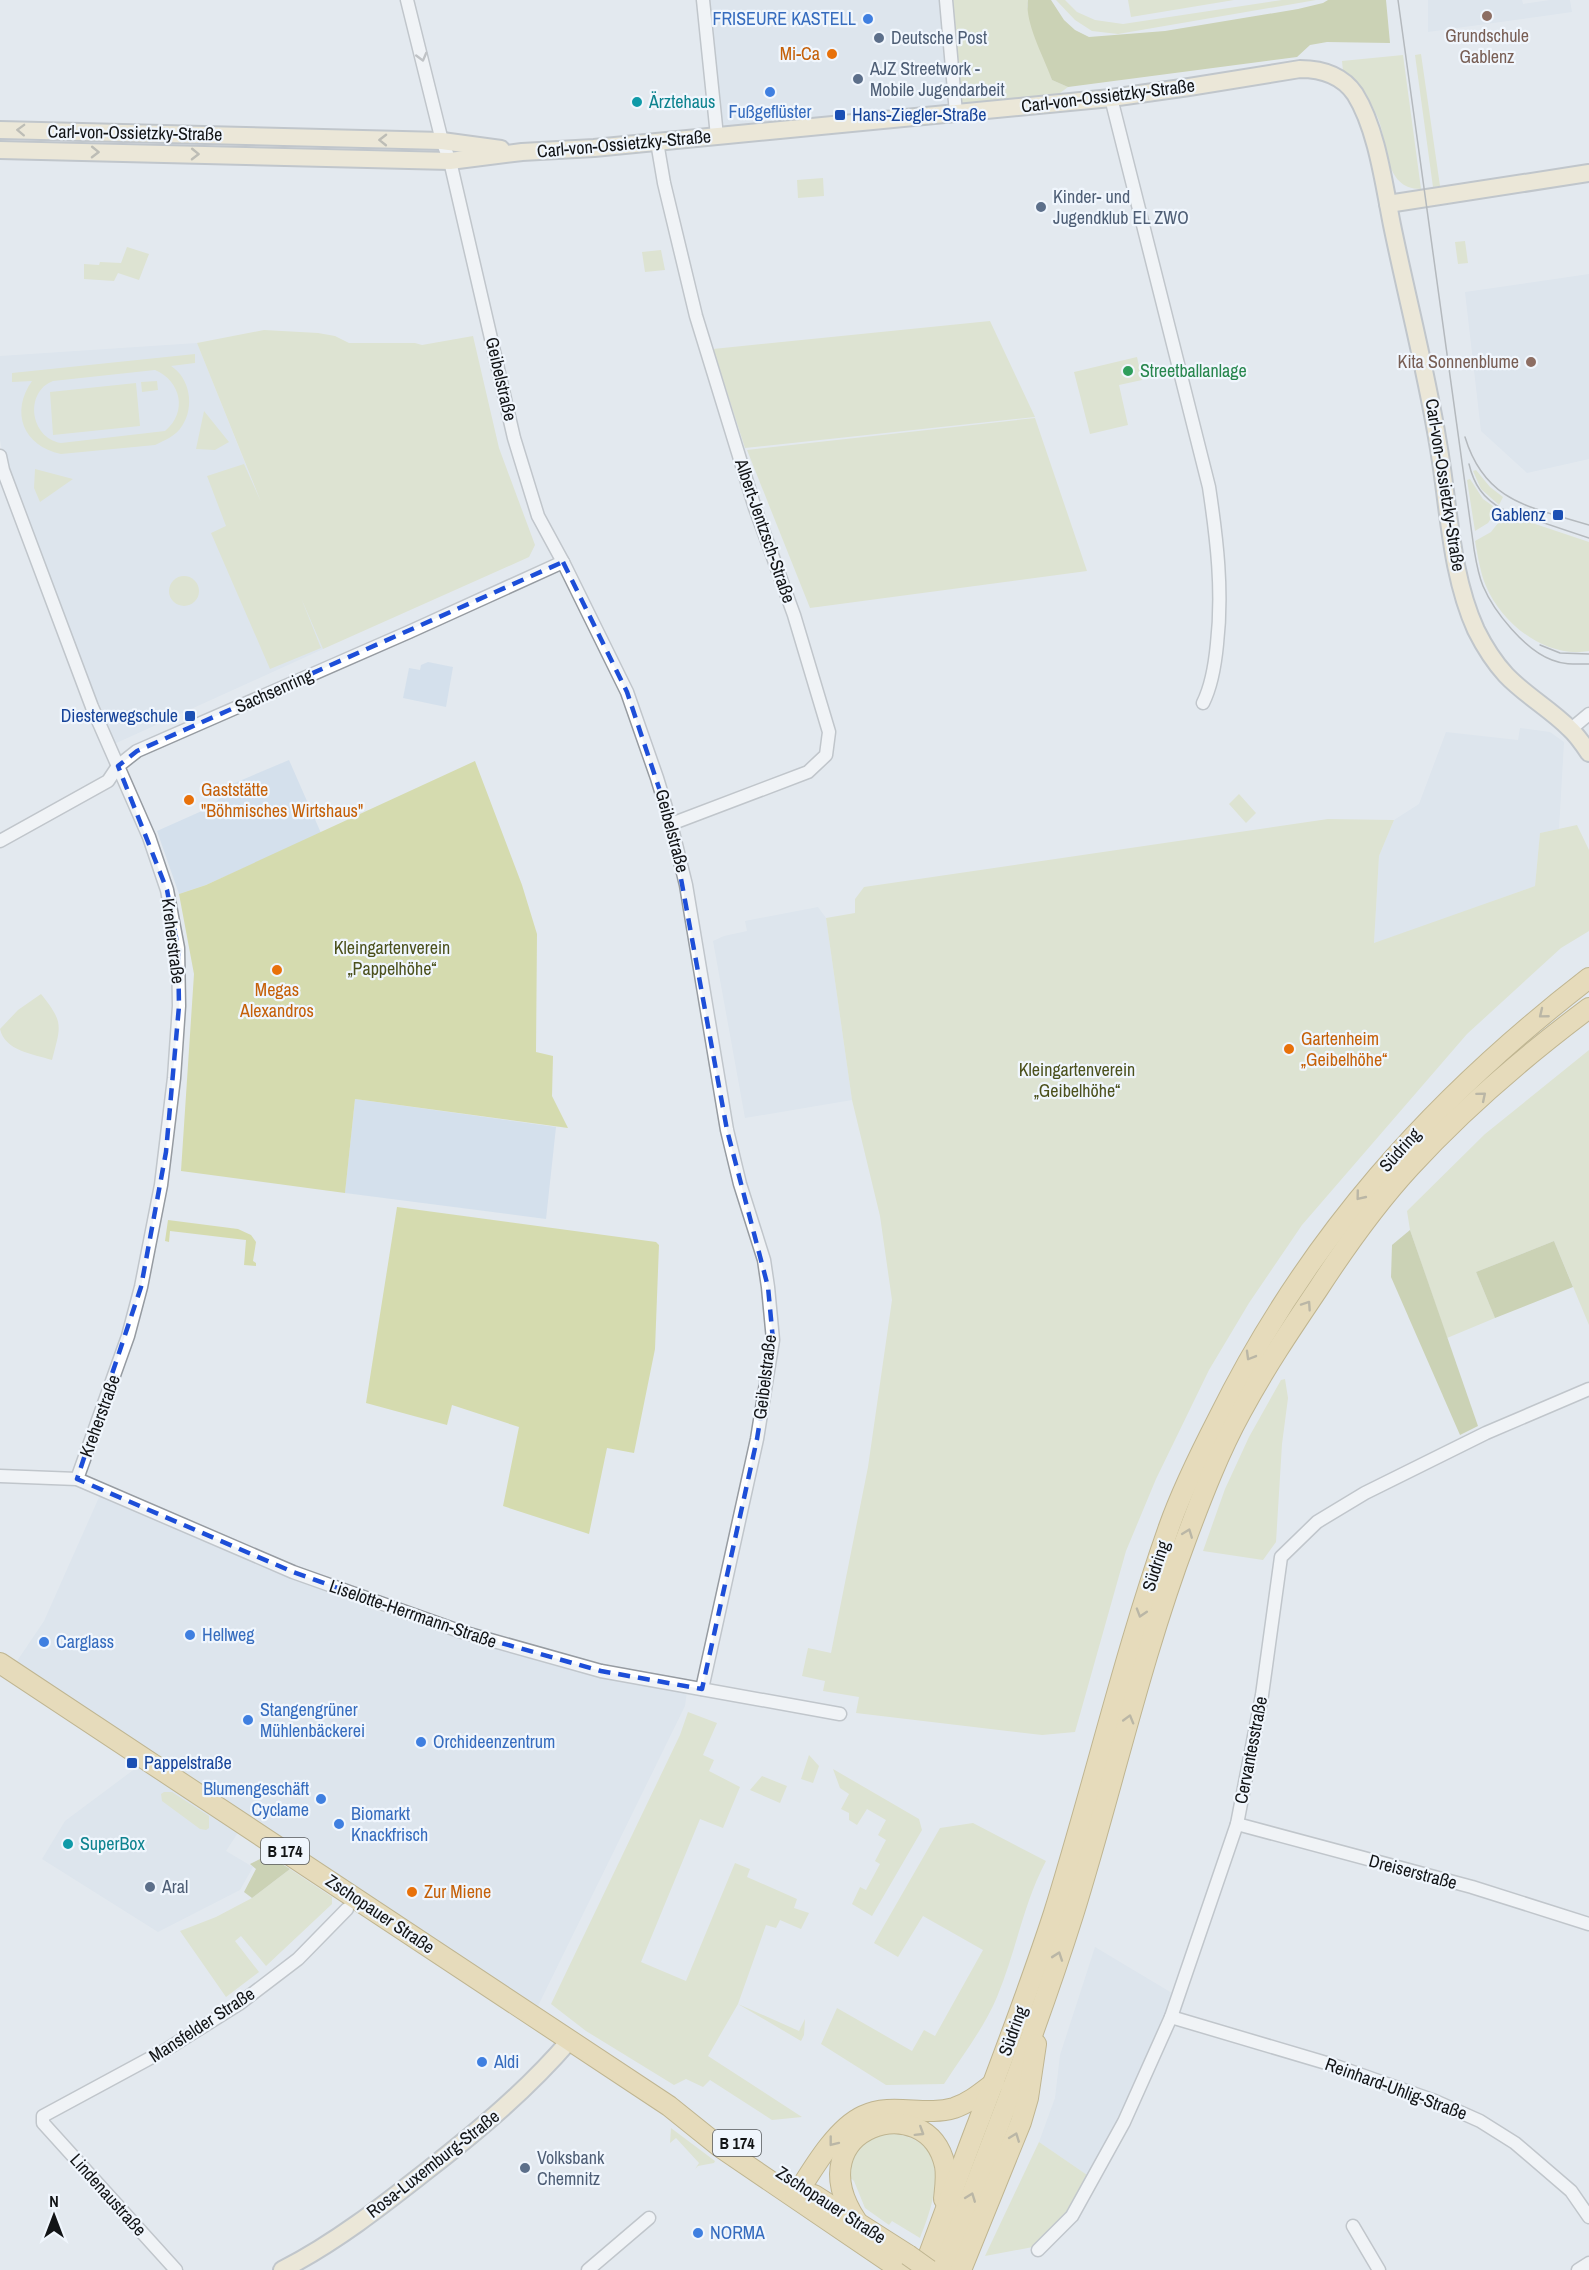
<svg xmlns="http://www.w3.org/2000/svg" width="1589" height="2270" font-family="'Archivo Narrow',sans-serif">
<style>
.built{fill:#d4e0ec}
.green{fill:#d5dbaf;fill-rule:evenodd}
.forest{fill:#adb56f}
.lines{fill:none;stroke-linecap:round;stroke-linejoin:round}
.street-casing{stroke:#969ba1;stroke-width:15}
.secondary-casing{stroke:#969ba1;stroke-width:20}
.primary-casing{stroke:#93751f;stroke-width:22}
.street{stroke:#fff;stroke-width:12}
.secondary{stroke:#f3e5bd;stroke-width:16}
.primary{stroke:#e8cb7c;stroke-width:20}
.tram{stroke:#7a7e82;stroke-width:1.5}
.primary-bridge-casing{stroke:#93751f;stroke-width:22;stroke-linecap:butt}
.primary-bridge{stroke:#e8cb7c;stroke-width:20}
.oneway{stroke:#949596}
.oneway2{stroke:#8e8772}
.oneway3{stroke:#88794e}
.marked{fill:none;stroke:#1d4ed8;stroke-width:4.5;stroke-dasharray:12 8;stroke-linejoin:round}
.education-dot{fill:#8d6e63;stroke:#f0f6fd;stroke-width:2}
.shop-dot{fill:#3f7fe0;stroke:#f0f6fd;stroke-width:2}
.service-dot{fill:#5c6f8a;stroke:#f0f6fd;stroke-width:2}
.food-dot{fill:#e8710a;stroke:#f0f6fd;stroke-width:2}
.culture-dot{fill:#0f9aa8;stroke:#f0f6fd;stroke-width:2}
.transit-dot{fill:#1a4fb4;stroke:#f0f6fd;stroke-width:2}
.leisure-dot{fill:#2e9e5b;stroke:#f0f6fd;stroke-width:2}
.labels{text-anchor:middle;stroke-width:4.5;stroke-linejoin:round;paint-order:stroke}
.shield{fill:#f0f6fd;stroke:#55585b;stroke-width:1.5}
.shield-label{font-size:16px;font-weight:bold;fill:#121416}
.shop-label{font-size:18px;fill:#366cbe;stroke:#f0f6fd;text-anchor:start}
.education-label{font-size:18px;fill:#785e54;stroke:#f0f6fd}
.service-label{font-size:18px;fill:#4e5e75;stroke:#f0f6fd;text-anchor:start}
.food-label{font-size:18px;fill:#c56008;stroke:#f0f6fd;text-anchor:start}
.street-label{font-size:18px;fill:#121416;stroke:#f0f6fd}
.culture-label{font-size:18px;fill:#0d838f;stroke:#f0f6fd;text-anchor:start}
.transit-label{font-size:18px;fill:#164399;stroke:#f0f6fd;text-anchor:start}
.leisure-label{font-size:18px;fill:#27864d;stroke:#f0f6fd;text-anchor:start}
.park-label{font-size:18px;fill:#4b501c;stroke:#f0f6fd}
</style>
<rect width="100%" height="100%" fill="#e3e9ef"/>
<g class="built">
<polygon points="697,0 940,0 949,102 936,110 727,128 707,102"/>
<polygon points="1428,0 1522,0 1523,4 1550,0 1570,0 1572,12 1428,32"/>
<polygon points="1589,274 1589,459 1527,473 1481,431 1465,292"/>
<polygon points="197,343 275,538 323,649 112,745 6,470 0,440 0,356"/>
<polygon points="428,662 453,667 446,707 403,698 409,668 420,670 421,665"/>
<polygon points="1520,728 1550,732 1564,742 1559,829 1540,833 1535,886 1374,944 1379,856 1394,820 1419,804 1446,732 1518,740"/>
<polygon points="289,760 321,833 206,885 179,894 157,831 213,806 230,785"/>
<polygon points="818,907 826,918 852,1100 745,1118 713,941 724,936 747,931 745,921"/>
<polygon points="355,1099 556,1127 546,1219 345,1193"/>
<polygon points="100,1495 288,1577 369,1608 467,1641 600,1675 687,1692 685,1706 538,2006 13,1667 44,1621"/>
<polygon points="140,1765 239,1831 226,1851 253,1867 240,1890 158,1932 42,1859 65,1821"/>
<polygon points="1095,1947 1182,1999 1093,2179 1039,2142 1055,2098 1060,2055"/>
</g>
<g class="green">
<polygon points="946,0 1028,0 1027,6 1052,80 1068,87 1060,93 1061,102 956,113"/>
<polygon points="1056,0 1065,0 1077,12 1095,20 1123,24 1282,0 1316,0 1118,34 1092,31 1075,20"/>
<polygon points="1128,0 1234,0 1131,17"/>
<polygon points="1421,54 1440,186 1433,187 1415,55"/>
<path d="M1403,55L1421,189C1382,189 1389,141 1377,116C1369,97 1357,85 1343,71L1342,61Z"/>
<polygon points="823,178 824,196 798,198 797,180"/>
<polygon points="1465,241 1468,263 1458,264 1455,242"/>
<polygon points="127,247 149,254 139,280 118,273 114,281 84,279 84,264 99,265 100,262 121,263"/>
<polygon points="661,250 665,270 645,272 642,252"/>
<polygon points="990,321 1035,417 745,448 713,349"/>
<polygon points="264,330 318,333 335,336 349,343 415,343 422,345 473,336 499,448 535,545 529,557 323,649 301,598 321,648 270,669 211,533 226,526 207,476 244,464 261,502 197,343"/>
<path d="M195,354V363L171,366C190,378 195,407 182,426C176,436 165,440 155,445L61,454C23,446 10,412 32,381L12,382V373ZM155,370C181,381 188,412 165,431L61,443C30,438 24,392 53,381Z"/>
<polygon points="1137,357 1142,380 1119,385 1128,425 1090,434 1074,372"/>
<polygon points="157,381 158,390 142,392 141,382"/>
<polygon points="136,383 140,426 53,435 50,392"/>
<polygon points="204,411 229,442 215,450 196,449"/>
<polygon points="1035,418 1087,571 810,608 747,450"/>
<polygon points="35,469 73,479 40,502 34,488"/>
<polygon points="1476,470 1490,487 1503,497 1499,505 1481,489 1473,471"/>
<polygon points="1470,479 1483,499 1497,509 1488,523 1475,531 1467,480"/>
<path d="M1505,514L1589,542V651C1546,659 1502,624 1486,586C1480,572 1478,556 1475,541L1491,532Z"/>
<circle cx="184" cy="591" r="15"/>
<polygon points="475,761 522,885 537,934 536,1052 553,1056 552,1096 568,1128 355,1099 345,1193 181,1171 194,974 179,894 206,885"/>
<polygon points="1239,794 1256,813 1246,823 1229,804"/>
<polygon points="1328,819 1394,820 1379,856 1374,943 1535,886 1540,833 1577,825 1589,850 1589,931 1561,948 1467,1034 1302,1225 1249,1303 1209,1370 1156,1479 1126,1551 1075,1732 1042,1735 856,1713 859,1697 823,1691 825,1681 802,1676 808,1648 831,1653 868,1467 892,1300 880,1216 852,1100 826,918 855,913 855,899 864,887"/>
<path d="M41,994C64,1023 61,1025 52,1060C33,1054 5,1051 0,1029L18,1010Z"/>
<polygon points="1589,1050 1589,1325 1554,1241 1476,1272 1495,1318 1447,1338 1410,1230 1407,1211 1485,1134"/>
<polygon points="397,1207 656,1242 659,1245 655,1349 634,1453 607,1448 589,1534 503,1506 519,1427 452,1405 447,1425 366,1403"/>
<polygon points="168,1220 238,1229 251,1235 256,1242 253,1261 256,1263 256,1266 244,1265 246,1240 170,1231 169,1242 165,1241"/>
<polygon points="1285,1379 1288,1398 1282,1444 1276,1542 1263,1560 1203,1551 1225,1489 1249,1437 1281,1380"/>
<polygon points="688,1712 717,1723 703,1755 714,1760 709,1771 740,1787 723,1828 700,1819 641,1962 686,1981 735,1863 750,1869 747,1877 797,1899 794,1908 809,1913 801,1929 780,1920 776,1928 766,1925 738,2004 799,2031 805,2019 804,2035 801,2041 738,2004 708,2056 802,2117 772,2120 710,2080 703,2087 686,2079 674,2085 586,2031 551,2004 680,1735"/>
<polygon points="809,1755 819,1766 813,1783 801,1779"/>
<polygon points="833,1769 919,1819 922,1830 872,1916 852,1904 860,1887 866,1890 880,1864 875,1861 886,1840 878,1835 886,1820 867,1809 857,1825 849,1820 849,1813 841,1809 849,1794 840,1788"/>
<polygon points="762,1776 787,1786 780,1803 750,1790"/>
<polygon points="164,1792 172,1792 209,1816 209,1828 206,1830 200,1829 162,1801 161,1794"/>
<path d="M973,1823L1046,1861C1023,1904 1016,1952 997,1997C984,2028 962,2056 944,2084L886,2085L821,2044L837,2008L912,2051L924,2030L935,2036L983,1950L923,1916L898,1957L874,1943L940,1828Z"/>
<polygon points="290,1869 332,1897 332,1904 266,1966 241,1936 235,1941 259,1972 226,1997 180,1931 216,1917 252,1898"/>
<polygon points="671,2128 715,2161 714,2163 698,2166 695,2169 699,2163 676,2138 670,2143"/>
<path d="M880,2133C952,2133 940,2190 920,2238L892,2221L889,2225L865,2208L854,2181L846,2174L859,2146Z"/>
<polygon points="1039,2142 1093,2179 1070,2214 1033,2247 985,2256"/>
</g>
<g class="forest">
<path d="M1028,0H1051L1064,20L1075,30L1089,37L1165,31L1298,9L1323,3L1328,0H1386L1390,43L1327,42L1310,45L1297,57L1068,87L1052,80C1045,59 1024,22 1028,0Z"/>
<polygon points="1410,1230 1478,1426 1460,1435 1391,1277 1392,1245"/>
<polygon points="1554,1241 1573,1287 1495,1318 1476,1272"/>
<polygon points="268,1855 290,1869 252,1898 244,1892 256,1869 250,1864"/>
</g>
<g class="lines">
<defs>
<g id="street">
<polyline points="407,0 442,141 450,161 514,438 538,516 563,562 627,692 657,778 671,824 686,885 727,1130 740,1184 764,1260 768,1287 773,1340 757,1439 702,1689"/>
<polyline points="703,0 717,136"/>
<polyline points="946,0 956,113"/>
<path d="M1111,98L1209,487C1217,540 1223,591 1217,644C1215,665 1212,685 1203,703"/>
<polyline points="657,142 664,183 696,316 755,508 794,615 829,732 826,755 808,772 671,824"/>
<polyline points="0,456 3,470 92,707 149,837 167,890 178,948 179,1006 174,1078 161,1185 141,1287 128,1336 77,1479"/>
<polyline points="1571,729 1589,714"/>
<polyline points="0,841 108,781 118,766 137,751 409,632 563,562"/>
<polyline points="0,1476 77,1479 293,1572 462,1632 601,1671 840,1714"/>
<polyline points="1237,1824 1472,1887 1589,1924"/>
<polyline points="1171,2017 1333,2065 1435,2101 1480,2121 1515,2143 1571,2191 1589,2217"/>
<polyline points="1353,2226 1379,2270"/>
<polyline points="1038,2250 1072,2216 1124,2122 1171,2017 1237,1824 1262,1695 1281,1557 1317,1522 1365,1493 1486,1433 1589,1389"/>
<polyline points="176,2270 43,2123 43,2116 167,2049 239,2004 298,1959 347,1909"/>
<polyline points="588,2270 649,2218"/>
<polyline points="1578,2270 1589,2263"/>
</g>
<g id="secondary">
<polyline points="0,130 442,141 501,149"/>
<path d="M0,150L450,161L522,152L594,148L1111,98L1189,87L1300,69C1321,69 1342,75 1355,94C1377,129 1384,185 1392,225C1407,298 1426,370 1438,443C1449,505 1450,573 1476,630C1484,646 1494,662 1506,675C1525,695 1550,709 1569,728C1577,735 1583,744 1589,753"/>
<polyline points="1388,204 1589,173"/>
<path d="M282,2270C335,2243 382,2206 429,2169C479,2130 528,2089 570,2040"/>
</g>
<g id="primary">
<polyline points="0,1663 669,2106 720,2147 901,2270"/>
<polyline points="814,2195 908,2255"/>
<path d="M795,2197C811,2172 835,2129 863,2116C892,2102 924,2117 954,2108C969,2103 981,2093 994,2083"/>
<path d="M856,2220C795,2127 928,2086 945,2166C947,2177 945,2188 944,2199"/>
<path d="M923,2270C942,2221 959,2172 978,2123C1004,2054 1031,1984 1054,1913C1094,1785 1124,1654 1169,1527C1182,1490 1200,1454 1218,1419C1307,1239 1431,1100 1589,978"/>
<path d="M943,2270C988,2152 1035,2035 1073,1915C1112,1790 1140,1661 1186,1539C1202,1496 1219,1452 1241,1412C1264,1369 1291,1329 1318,1289C1346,1246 1375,1205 1410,1167C1464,1108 1525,1056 1589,1008"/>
<polyline points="961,2270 1021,2122 1028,2098 1036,2044"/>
</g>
</defs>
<use href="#street" class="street-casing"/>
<use href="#secondary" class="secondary-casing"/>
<use href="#primary" class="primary-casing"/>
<use href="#street" class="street"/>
<use href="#secondary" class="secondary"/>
<use href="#primary" class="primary"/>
<g class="tram">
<path d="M1398,0L1474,549C1476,561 1478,574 1483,586C1494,612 1525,650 1552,660C1564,665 1577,664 1589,664"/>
<path d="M1465,437C1485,503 1531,507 1589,525"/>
<path d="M1469,464C1474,485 1483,498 1502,509L1589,538"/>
<polyline points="1540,645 1560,653 1589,654"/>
</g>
<defs>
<polyline id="primary-bridge" points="908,2255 929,2270"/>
</defs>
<use href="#primary-bridge" class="primary-bridge-casing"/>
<use href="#primary-bridge" class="primary-bridge"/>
</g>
<defs><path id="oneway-chevron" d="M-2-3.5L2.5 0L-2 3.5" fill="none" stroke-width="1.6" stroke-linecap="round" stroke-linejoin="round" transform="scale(1.5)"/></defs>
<use class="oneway" href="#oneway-chevron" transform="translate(422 57) rotate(75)"/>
<g class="oneway2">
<use href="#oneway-chevron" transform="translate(21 130) rotate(-178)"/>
<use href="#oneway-chevron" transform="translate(383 140) rotate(-179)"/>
<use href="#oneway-chevron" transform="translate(95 152) rotate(1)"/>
<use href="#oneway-chevron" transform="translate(195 154) rotate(1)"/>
</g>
<g class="oneway3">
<use href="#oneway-chevron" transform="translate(1543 1014) rotate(141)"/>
<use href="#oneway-chevron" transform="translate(1482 1096) rotate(-40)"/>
<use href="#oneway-chevron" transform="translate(1360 1196) rotate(129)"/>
<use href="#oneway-chevron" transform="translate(1307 1305) rotate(-56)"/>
<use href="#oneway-chevron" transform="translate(1250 1356) rotate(120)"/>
<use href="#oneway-chevron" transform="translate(1188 1533) rotate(-69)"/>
<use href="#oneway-chevron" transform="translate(1141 1613) rotate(107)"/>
<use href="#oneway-chevron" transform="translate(1129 1719) rotate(-74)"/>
<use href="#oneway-chevron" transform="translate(1058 1956) rotate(-71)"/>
<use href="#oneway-chevron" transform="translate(920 2132) rotate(32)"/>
<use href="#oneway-chevron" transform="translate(1015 2137) rotate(-69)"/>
<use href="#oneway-chevron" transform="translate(833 2142) rotate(128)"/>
<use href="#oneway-chevron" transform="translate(971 2197) rotate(-69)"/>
</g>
<path d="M0 0H1589V2270H0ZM563,562L627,692L671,824L727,1130L768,1287L773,1340L757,1439L702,1689L601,1671L462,1632L293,1572L77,1479L141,1287L166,1152L179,1006L178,948L167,890L118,766L137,751Z" fill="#e3e9ef" fill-opacity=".55" fill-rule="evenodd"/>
<path class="marked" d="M563,562L627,692L671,824L727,1130L768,1287L773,1340L757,1439L702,1689L601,1671L462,1632L293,1572L77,1479L141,1287L166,1152L179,1006L178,948L167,890L118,766L137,751Z"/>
<g class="education-dot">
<circle cx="1487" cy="16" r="6"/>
<circle cx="1531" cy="362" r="6"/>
</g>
<g class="shop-dot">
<circle cx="868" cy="19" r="6"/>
<circle cx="770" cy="92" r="6"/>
<circle cx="190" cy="1635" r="6"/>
<circle cx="44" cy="1642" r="6"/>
<circle cx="248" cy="1720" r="6"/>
<circle cx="421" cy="1742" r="6"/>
<circle cx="321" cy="1799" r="6"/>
<circle cx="339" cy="1824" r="6"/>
<circle cx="482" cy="2062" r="6"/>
<circle cx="698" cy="2233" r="6"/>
</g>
<g class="service-dot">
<circle cx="879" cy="38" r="6"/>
<circle cx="858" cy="79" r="6"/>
<circle cx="1041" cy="207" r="6"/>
<circle cx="150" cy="1887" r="6"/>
<circle cx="525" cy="2168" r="6"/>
</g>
<g class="food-dot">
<circle cx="832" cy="54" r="6"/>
<circle cx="189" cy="800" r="6"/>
<circle cx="277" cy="970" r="6"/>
<circle cx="1289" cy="1049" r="6"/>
<circle cx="412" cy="1892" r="6"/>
</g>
<g class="culture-dot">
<circle cx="637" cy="102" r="6"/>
<circle cx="68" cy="1844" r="6"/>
</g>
<g class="transit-dot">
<rect x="834" y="109" width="12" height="12" rx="3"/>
<rect x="1552" y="509" width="12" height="12" rx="3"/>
<rect x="184" y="710" width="12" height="12" rx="3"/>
<rect x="126" y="1757" width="12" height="12" rx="3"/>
</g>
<circle class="leisure-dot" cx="1128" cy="371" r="6"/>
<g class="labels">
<g class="shield">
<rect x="261" y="1838" width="48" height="26" rx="4.5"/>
<rect x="713" y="2130" width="48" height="26" rx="4.5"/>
</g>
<g class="shield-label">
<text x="285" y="1857">B 174</text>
<text x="737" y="2149">B 174</text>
</g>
<g class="shop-label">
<text x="856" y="25" text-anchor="end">FRISEURE KASTELL</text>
<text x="770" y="118" text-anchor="middle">Fußgeflüster</text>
<text x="202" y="1641">Hellweg</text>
<text x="56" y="1648">Carglass</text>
<text x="260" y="1716">Stangengrüner<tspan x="260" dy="21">Mühlenbäckerei</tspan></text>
<text x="433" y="1748">Orchideenzentrum</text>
<text x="309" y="1795" text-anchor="end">Blumengeschäft<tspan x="309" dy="21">Cyclame</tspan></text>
<text x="351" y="1820">Biomarkt<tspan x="351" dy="21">Knackfrisch</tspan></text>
<text x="494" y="2068">Aldi</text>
<text x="710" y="2239">NORMA</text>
</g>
<g class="education-label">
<text x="1487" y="42">Grundschule<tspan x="1487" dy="21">Gablenz</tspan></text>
<text x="1519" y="368" text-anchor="end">Kita Sonnenblume</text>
</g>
<g class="service-label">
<text x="891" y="44">Deutsche Post</text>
<text x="870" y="75">AJZ Streetwork -<tspan x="870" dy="21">Mobile Jugendarbeit</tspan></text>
<text x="1053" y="203">Kinder- und<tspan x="1053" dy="21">Jugendklub EL ZWO</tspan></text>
<text x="162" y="1893">Aral</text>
<text x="537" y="2164">Volksbank<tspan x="537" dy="21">Chemnitz</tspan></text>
</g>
<g class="food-label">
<text x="820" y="60" text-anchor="end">Mi-Ca</text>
<text x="201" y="796">Gaststätte<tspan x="201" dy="21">"Böhmisches Wirtshaus"</tspan></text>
<text x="277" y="996" text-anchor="middle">Megas<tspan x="277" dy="21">Alexandros</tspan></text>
<text x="1301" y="1045">Gartenheim<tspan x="1301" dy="21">„Geibelhöhe“</tspan></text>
<text x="424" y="1898">Zur Miene</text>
</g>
<g class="street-label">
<text transform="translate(1108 96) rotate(-7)" y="6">Carl-von-Ossietzky-Straße</text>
<text transform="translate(135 133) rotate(1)" y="6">Carl-von-Ossietzky-Straße</text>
<text transform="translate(624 144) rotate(-5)" y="6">Carl-von-Ossietzky-Straße</text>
<text transform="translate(501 379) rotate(77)" y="6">Geibelstraße</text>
<text transform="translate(1445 485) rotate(81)" y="6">Carl-von-Ossietzky-Straße</text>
<text transform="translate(765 531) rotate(71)" y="6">Albert-Jentzsch-Straße</text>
<text transform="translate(274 691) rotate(-24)" y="6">Sachsenring</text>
<text transform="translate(672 831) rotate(75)" y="6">Geibelstraße</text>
<text transform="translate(173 941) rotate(83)" y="6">Kreherstraße</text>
<text transform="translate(1400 1150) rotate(-48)" y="6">Südring</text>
<text transform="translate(765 1377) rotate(-83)" y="6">Geibelstraße</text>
<text transform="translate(100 1416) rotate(-70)" y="6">Kreherstraße</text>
<text transform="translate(1156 1566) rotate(-72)" y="6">Südring</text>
<text transform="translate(413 1614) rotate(19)" y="6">Liselotte-Herrmann-Straße</text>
<text transform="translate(1251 1750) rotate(-79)" y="6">Cervantesstraße</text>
<text transform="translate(1413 1872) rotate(15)" y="6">Dreiserstraße</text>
<text transform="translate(380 1914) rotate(34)" y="6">Zschopauer Straße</text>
<text transform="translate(202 2025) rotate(-33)" y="6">Mansfelder Straße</text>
<text transform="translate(1013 2031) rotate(-70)" y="6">Südring</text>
<text transform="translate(1396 2089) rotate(20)" y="6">Reinhard-Uhlig-Straße</text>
<text transform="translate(433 2164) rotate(-38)" y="6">Rosa-Luxemburg-Straße</text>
<text transform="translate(108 2195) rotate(48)" y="6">Lindenaustraße</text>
<text transform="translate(831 2205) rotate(33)" y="6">Zschopauer Straße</text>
</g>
<g class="culture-label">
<text x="649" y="108">Ärztehaus</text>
<text x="80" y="1850">SuperBox</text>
</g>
<g class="transit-label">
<text x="852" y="121">Hans-Ziegler-Straße</text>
<text x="1546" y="521" text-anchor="end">Gablenz</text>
<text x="178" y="722" text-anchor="end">Diesterwegschule</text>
<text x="144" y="1769">Pappelstraße</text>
</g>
<g class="leisure-label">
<text x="1140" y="377">Streetballanlage</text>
</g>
<g class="park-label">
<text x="392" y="954">Kleingartenverein<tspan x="392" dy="21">„Pappelhöhe“</tspan></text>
<text x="1077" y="1076">Kleingartenverein<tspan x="1077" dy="21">„Geibelhöhe“</tspan></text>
</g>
</g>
<g transform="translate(54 2216)" stroke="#f0f6fd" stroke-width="4.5" paint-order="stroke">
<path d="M0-4.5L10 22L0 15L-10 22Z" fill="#121416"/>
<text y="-9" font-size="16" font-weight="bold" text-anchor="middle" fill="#121416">N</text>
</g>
</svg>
